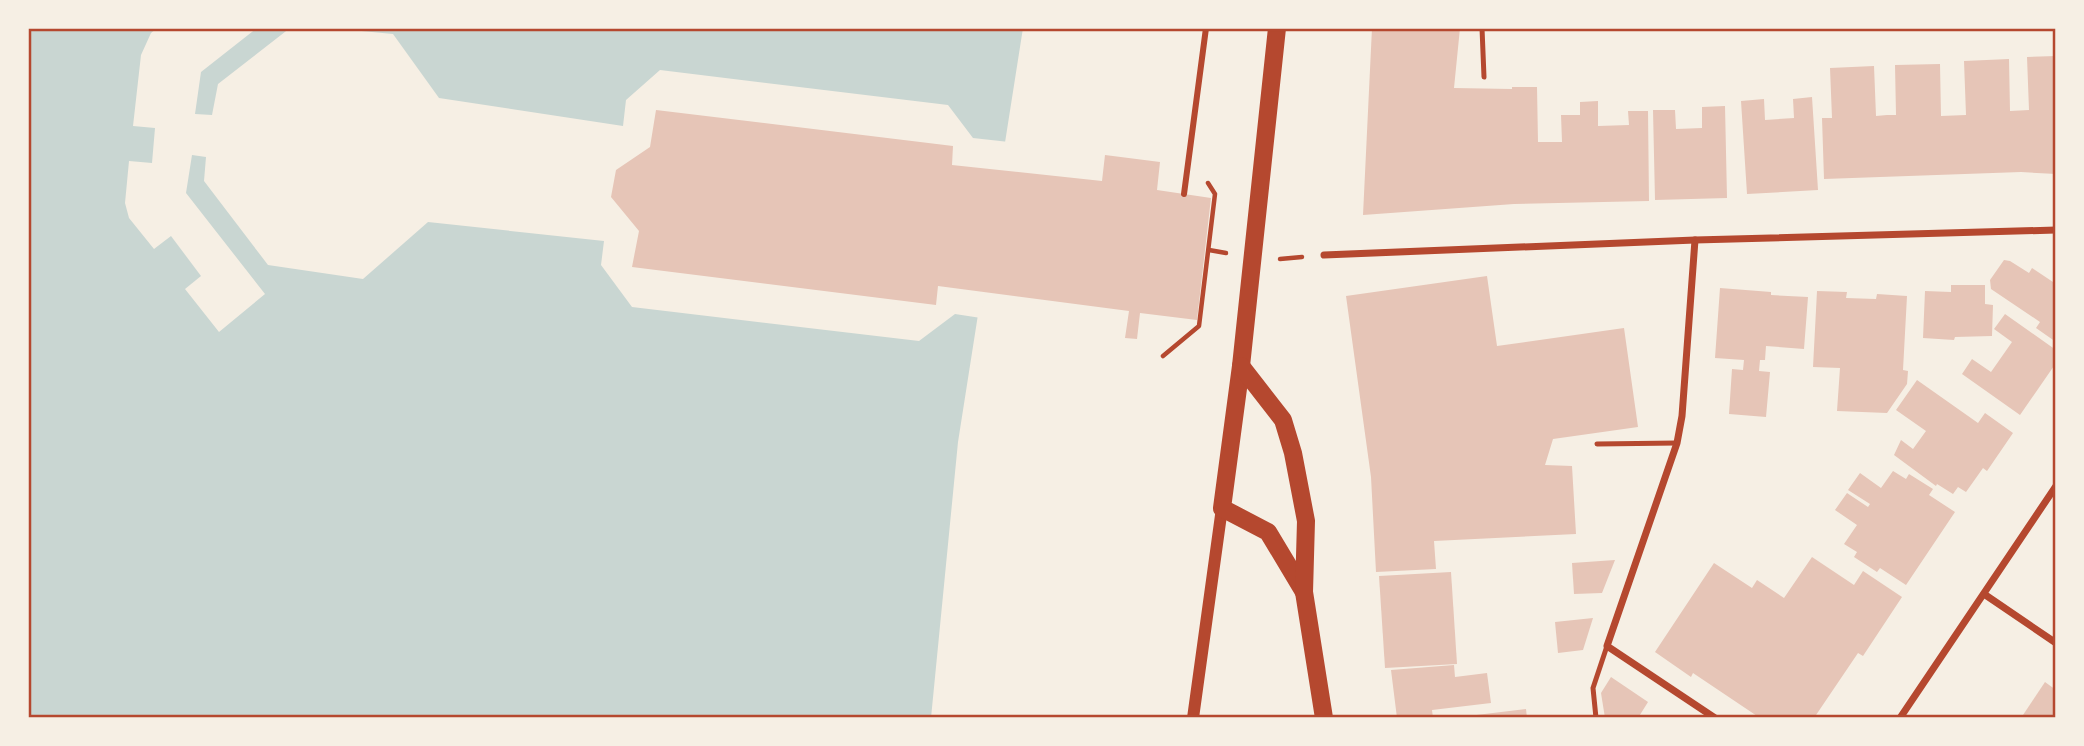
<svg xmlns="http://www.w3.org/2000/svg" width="2084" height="746" font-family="'Sofia Sans Condensed',sans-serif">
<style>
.water{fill:#c9d6d2}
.pier{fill:#f6efe4}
.building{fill:#e6c5b7}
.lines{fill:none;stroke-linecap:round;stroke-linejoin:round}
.path{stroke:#b5482f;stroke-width:4.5}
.service{stroke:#b5482f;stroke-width:5}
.pedestrian{stroke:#b5482f;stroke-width:6}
.minor{stroke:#b5482f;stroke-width:7}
.tertiary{stroke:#b5482f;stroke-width:12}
.primary{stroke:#b5482f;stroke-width:18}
.neatline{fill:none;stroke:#b5482f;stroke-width:2.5}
</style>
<rect width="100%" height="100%" fill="#f6efe4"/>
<polygon class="water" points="28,28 1023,28 958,442 931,718 28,718"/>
<polygon class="pier" points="157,28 257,28 201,72 195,114 212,115 218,84 290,28 330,28 393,34 439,98 623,126 626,100 660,70 948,105 973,138 1009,142 981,318 955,314 919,341 632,307 601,265 604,241 428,222 363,279 268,265 204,181 206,157 192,155 186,193 265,294 219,332 185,289 201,276 171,236 154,249 129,218 125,203 129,161 152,163 155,128 133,126 141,55 151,33"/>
<g class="building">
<polygon points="1372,28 1460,28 1454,88 1512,89 1512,87 1537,87 1538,142 1562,142 1561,115 1580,115 1580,102 1598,101 1598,126 1629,125 1628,111 1648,111 1649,201 1514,204 1363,215"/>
<polygon points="2056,56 2056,174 2021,172 1824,179 1822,118 1832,118 1830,68 1874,66 1876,116 1887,115 1896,115 1895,65 1940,64 1941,116 1966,115 1964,61 2009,59 2010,111 2029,110 2027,57"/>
<polygon points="1812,97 1818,190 1747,194 1741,101 1764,99 1765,120 1794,118 1793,99"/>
<polygon points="1725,106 1727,198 1655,200 1653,110 1675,110 1676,129 1702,128 1702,107"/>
<polygon points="656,110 953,146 952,165 1102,181 1105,155 1160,162 1157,190 1211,198 1197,320 1140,313 1137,339 1125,338 1129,311 938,286 936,305 632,267 639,231 611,197 616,170 650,147"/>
<polygon points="2004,260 2010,261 2029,273 2032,268 2056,284 2056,342 2036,328 2040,322 1991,289 1990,280"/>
<polygon points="1487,276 1497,346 1624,328 1638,427 1553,439 1545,465 1572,466 1576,534 1434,541 1436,569 1376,572 1371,477 1346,296"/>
<polygon points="1951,285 1985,285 1985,304 1993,305 1992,336 1955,337 1954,340 1923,338 1925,291 1951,292"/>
<polygon points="1720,288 1771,292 1771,295 1808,297 1804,349 1766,346 1765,360 1760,360 1759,371 1770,372 1766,417 1729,414 1732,369 1743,370 1744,360 1715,358"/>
<polygon points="1817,291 1847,292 1846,298 1876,299 1877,294 1907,296 1903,370 1908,371 1907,384 1887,413 1837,411 1840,368 1813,367"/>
<polygon points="2005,314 2056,350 2056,363 2020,415 1962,374 1972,359 1991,372 2012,342 1994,329"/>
<polygon points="1917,380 1978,423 1985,413 2013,433 1987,471 1983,468 1966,492 1958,487 1953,494 1937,484 1936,486 1894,455 1901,440 1913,449 1926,431 1896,410"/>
<polygon points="1893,471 1906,479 1909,474 1933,489 1929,495 1955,512 1906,585 1880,568 1877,572 1854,557 1857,552 1844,544 1857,525 1835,510 1847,493 1868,507 1870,504 1848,490 1860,473 1881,488"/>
<polygon points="1812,557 1854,585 1863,571 1902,597 1863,656 1858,653 1814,718 1760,718 1693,673 1691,677 1655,652 1714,563 1752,588 1757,580 1784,598"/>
<polygon points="1615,560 1602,593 1574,594 1572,563"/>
<polygon points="1451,572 1457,664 1385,668 1379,576"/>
<polygon points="1593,618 1583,650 1558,653 1555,622"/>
<polygon points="1454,665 1455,677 1487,673 1491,703 1432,710 1433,718 1397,718 1391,670"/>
<polygon points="1611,677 1648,702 1638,718 1605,718 1601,693"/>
<polygon points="2045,682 2056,690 2056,718 2021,718"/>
<polygon points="1526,709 1527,718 1468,718 1468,716"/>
</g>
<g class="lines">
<g class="path">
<polyline points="1209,250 1226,253"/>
<polyline points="1280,259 1302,257"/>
<polyline points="1163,356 1199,326 1215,194 1208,183"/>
</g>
<g class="service">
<polyline points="1482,28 1484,77"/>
<polyline points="1597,444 1677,443"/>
<polyline points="1596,718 1593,688 1607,646"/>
</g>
<polyline class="pedestrian" points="1184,194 1206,28"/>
<g class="minor">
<polyline points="1695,240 1682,416 1677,443 1607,646 1715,718"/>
<polyline points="1324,255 1695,240 2056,230"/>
<polyline points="1984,594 2056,643"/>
<polyline points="1900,718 2056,486"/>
</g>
<polyline class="tertiary" points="1193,718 1222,508"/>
<g class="primary">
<polyline points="1277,28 1241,366 1222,508 1268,532 1304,592"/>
<polyline points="1241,366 1283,420 1293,453 1306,521 1304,592 1324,718"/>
</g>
</g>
<rect width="2084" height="746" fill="none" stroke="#f6efe4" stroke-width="60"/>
<rect x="30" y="30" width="2024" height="686" class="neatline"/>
</svg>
